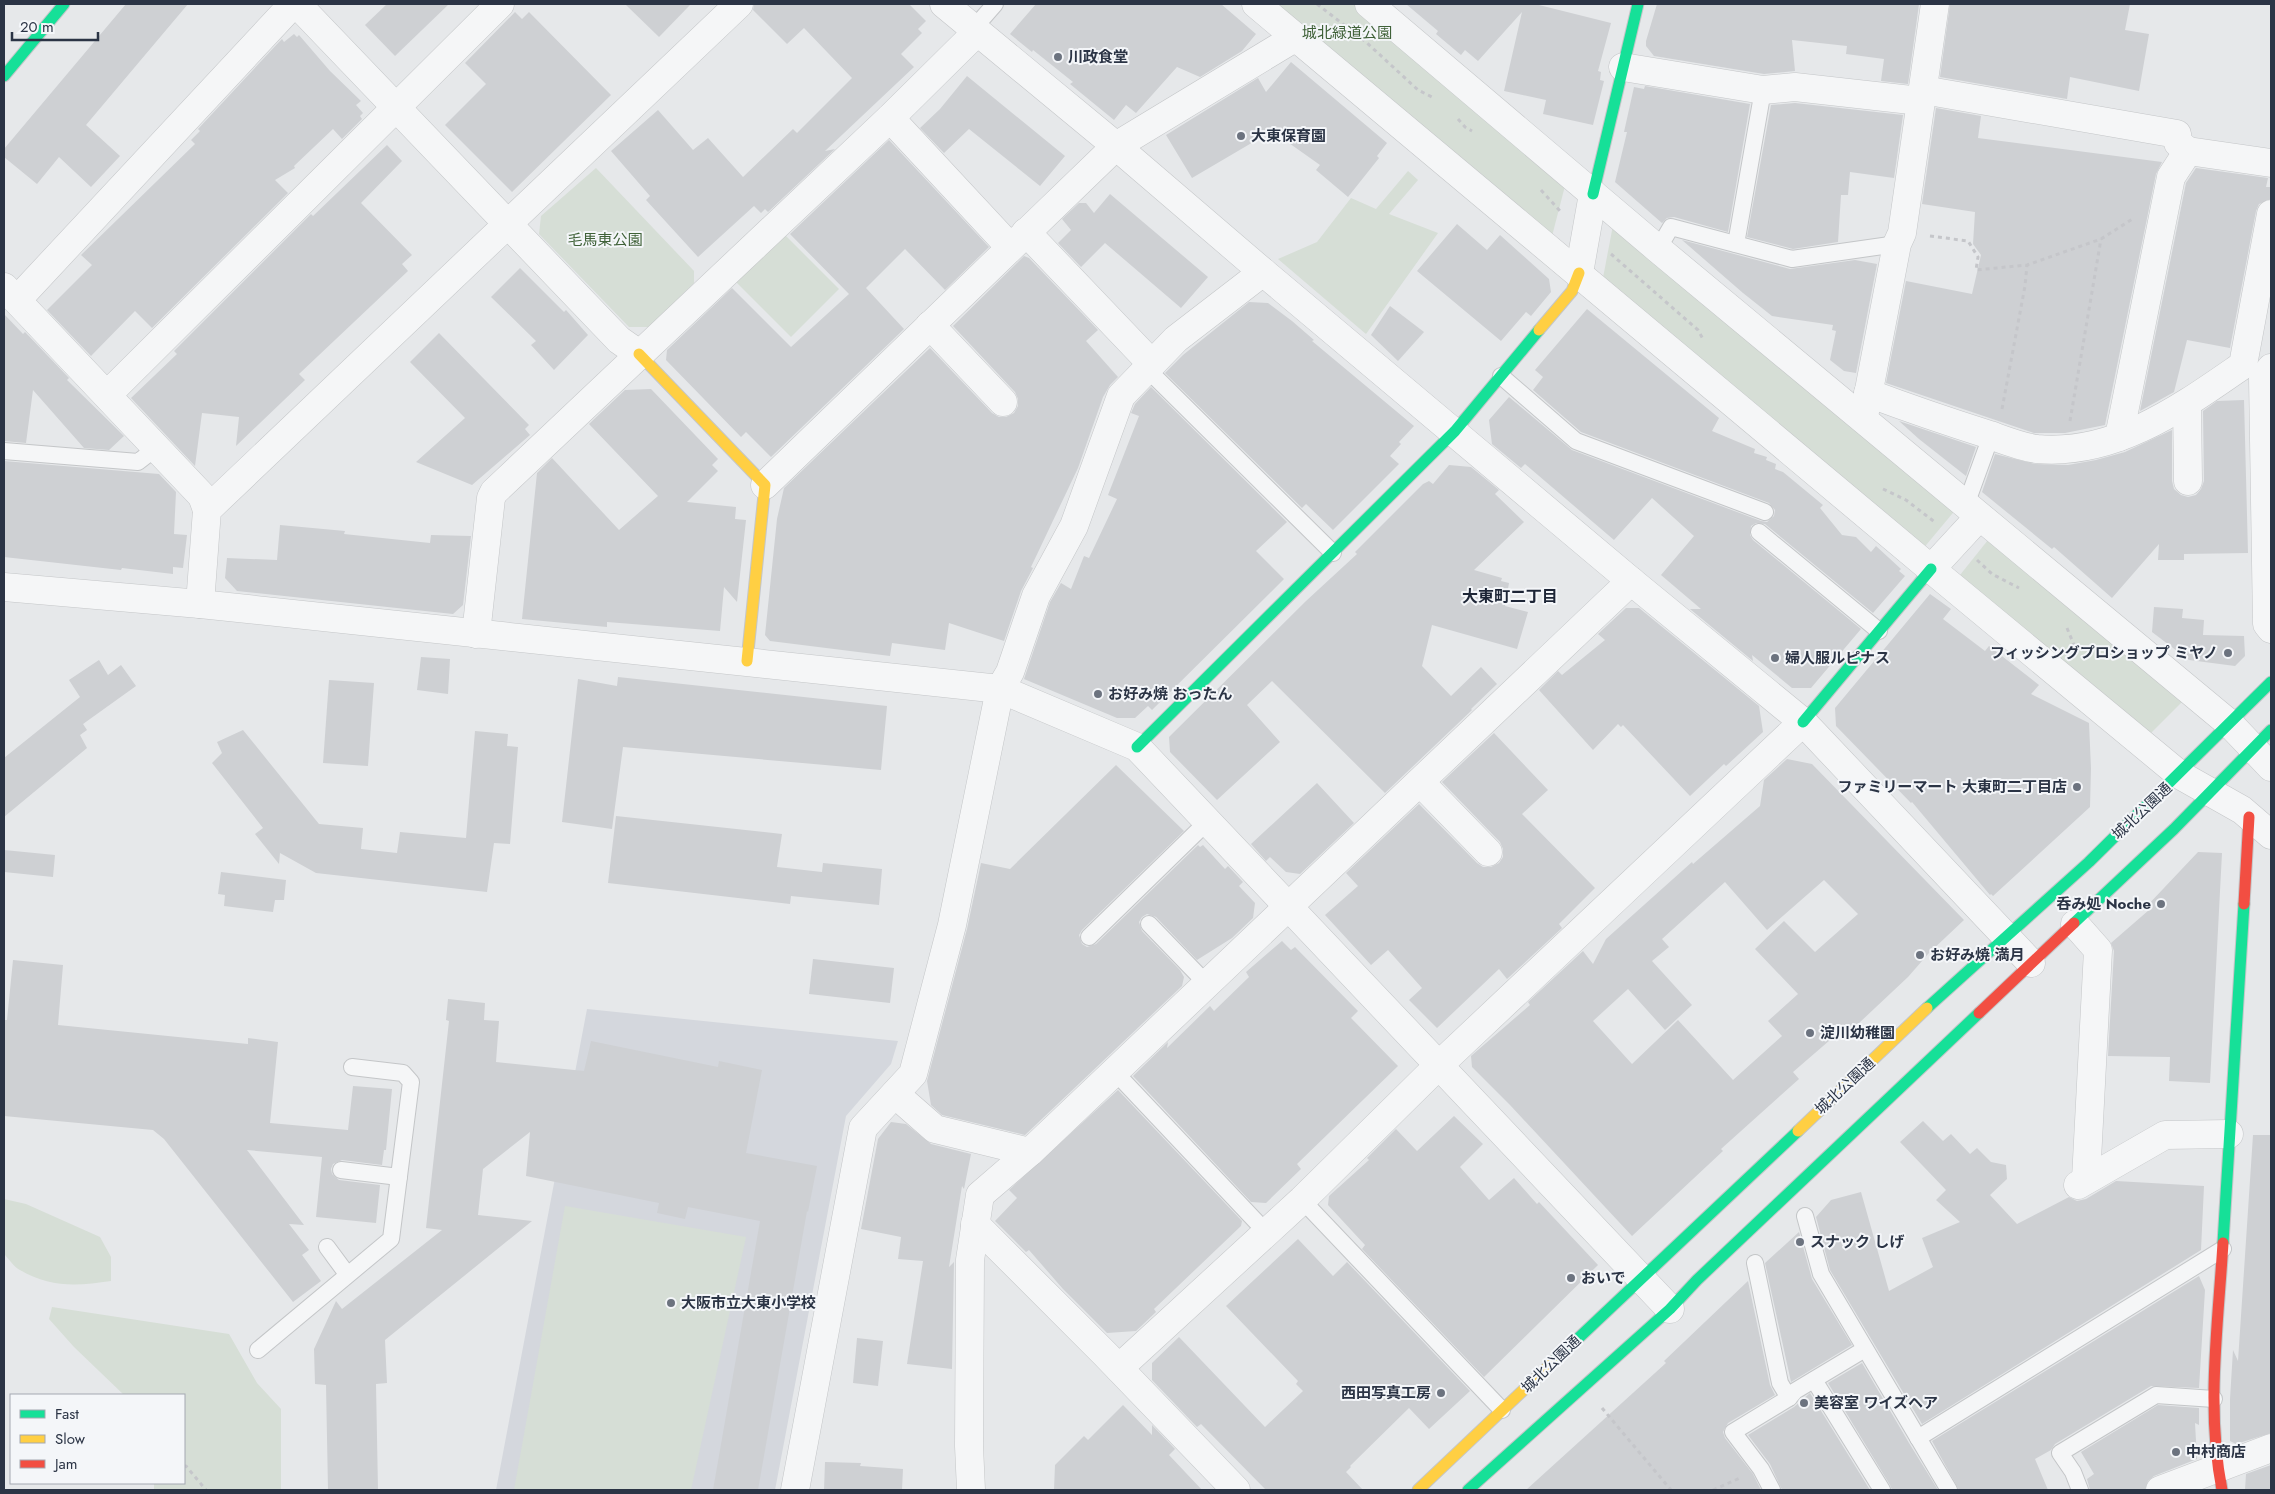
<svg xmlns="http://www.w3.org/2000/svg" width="2275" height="1494" font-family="Jost,'Noto Sans JP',sans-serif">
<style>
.built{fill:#d4d7dd}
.green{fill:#d6ded6}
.building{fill:#ced0d3;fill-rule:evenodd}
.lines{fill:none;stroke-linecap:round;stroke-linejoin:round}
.lane-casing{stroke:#c4c6c8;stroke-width:18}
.street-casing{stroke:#c4c6c8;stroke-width:29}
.fast-casing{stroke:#c4c6c8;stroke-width:13}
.slow-casing{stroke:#c4c6c8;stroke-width:13}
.jam-casing{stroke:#c4c6c8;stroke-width:13}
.path{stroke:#c5c6ca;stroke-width:3;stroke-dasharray:4 4;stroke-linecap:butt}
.lane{stroke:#f5f6f7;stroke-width:16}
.street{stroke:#f5f6f7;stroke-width:28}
.fast{stroke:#16e098;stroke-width:11}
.slow{stroke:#ffcf43;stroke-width:11}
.jam{stroke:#f24e42;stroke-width:11}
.poi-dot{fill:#6c737f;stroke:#f4f6f9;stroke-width:2}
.labels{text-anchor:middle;stroke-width:4;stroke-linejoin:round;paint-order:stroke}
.park-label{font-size:15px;fill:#3f6138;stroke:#f4f6f9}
.poi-label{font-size:15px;font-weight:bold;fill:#2b3445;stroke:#f4f6f9;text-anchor:start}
.street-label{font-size:15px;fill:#2b3445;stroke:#f4f6f9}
.neighbourhood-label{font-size:16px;font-weight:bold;fill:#1d2536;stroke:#f4f6f9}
</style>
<rect width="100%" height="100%" fill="#e6e8ea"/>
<polygon class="built" points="587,1009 898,1041 891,1064 846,1116 775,1490 496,1490"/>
<g class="green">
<polygon points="1268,4 1355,4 1566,182 1551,240"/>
<polygon points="596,168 694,271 694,283 650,327 629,327 539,234 541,216"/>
<polygon points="1408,171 1418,180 1389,214 1438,233 1366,334 1278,259 1317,242 1351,198 1376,209"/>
<polygon points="1614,220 1957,508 1922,550 1602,283"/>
<polygon points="781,231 839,289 791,337 733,279"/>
<polygon points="1992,535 2185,699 2147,737 1956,580"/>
<path d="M4,1199L26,1204L100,1237L111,1257V1281C78,1286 50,1288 20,1270C14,1267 9,1259 4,1254Z"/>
<polygon points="565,1206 746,1237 691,1490 514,1490"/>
<polygon points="52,1307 229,1334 257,1383 281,1409 281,1490 154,1490 154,1483 184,1483 184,1395 124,1395 74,1347 49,1319"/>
</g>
<g class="building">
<polygon points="126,4 188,4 86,125 120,156 91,187 59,157 37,184 4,157 4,149"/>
<polygon points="387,4 449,4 395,56 365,25"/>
<polygon points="625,4 691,4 659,37"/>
<polygon points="754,4 909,4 926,21 918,29 922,33 901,54 914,67 825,151 835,149 768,212 765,209 761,213 754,206 698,257 646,200 650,196 611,151 658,110 693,150 708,138 743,177 793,129 797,133 852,78 804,28 787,44 753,10"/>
<polygon points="1036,4 1221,4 1256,34 1242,51 1200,77 1177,67 1136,113 1126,105 1114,120 1070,84 1073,82 1033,50 1032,52 1010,34"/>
<polygon points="1406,4 1535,4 1611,23 1598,71 1601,72 1600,80 1604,81 1593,125 1543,114 1546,100 1504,91 1522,12 1478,61 1465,50 1461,55 1436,34 1438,31"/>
<polygon points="1657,4 1919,4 1908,84 1881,81 1884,59 1846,54 1847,46 1792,40 1795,71 1764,74 1654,56 1646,46 1646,41"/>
<polygon points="1950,4 2130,4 2125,30 2149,34 2139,91 2070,77 2067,99 1940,77"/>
<polygon points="515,12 522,19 529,12 611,95 512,192 445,125 486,84 465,63"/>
<polygon points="294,34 297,37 299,35 330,71 361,101 356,105 363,113 360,116 362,119 342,139 333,129 294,166 295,168 275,180 288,193 152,328 135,311 91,356 47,310 92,265 81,255 195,144 191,140 200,131 198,129 279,42 282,39 284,42"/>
<polygon points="1291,62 1387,143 1377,156 1379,158 1348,197 1316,170 1320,165 1272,131 1192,178 1166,135 1258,78 1266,92"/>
<polygon points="967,76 1065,156 1040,186 969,129 944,153 920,128 940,109"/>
<polygon points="1645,86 1750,104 1728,232 1674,217 1667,218 1662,223 1615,182 1627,132 1624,132 1634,87 1644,89"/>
<polygon points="1795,103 1903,115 1894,178 1850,172 1848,195 1841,195 1838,242 1793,249 1747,237 1771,105"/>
<polygon points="1936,108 1981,116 1978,138 2162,162 2156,174 2105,425 2065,433 2034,433 1886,383 1906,281 1972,294 1981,255 1973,244 1975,212 1922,204"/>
<polygon points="889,140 989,247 945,290 905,249 866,288 904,329 771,457 746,432 741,437 666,360 667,350 732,288 791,347 849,294 790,234"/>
<polygon points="387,145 402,161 361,203 412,255 402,264 408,271 299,374 305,380 236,446 239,417 202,413 195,466 131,398 177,354 174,351 311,214 313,216"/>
<polygon points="2196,168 2268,178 2266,187 2271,187 2271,199 2259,204 2256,211 2230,348 2187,340 2174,392 2140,411 2186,183"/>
<polygon points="1110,194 1208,277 1181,308 1105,243 1081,267 1058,243 1071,230 1062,219 1079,203 1086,203 1094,213"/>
<polygon points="1457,224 1487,250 1500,235 1549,279 1551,292 1531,316 1526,312 1501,341 1417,271"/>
<polygon points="1682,240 1790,269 1855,260 1877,264 1856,373 1844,371 1830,360 1836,331 1832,330 1833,325 1772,316 1743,293"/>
<polygon points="1024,256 1029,258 1098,330 1086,341 1118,377 1110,385 1103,397 1078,468 1031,567 1033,568 1021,591 1004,641 949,623 945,650 892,643 890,656 770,641 765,635 777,519 784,488 930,348 992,413 999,417 1006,417 1014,413 1018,406 1018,399 1015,392 953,326"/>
<polygon points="520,268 564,312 566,310 588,335 554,370 531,345 536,341 491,297"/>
<polygon points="1249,302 1268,303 1292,321 1314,340 1312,341 1414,426 1399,442 1401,444 1390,456 1399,464 1333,530 1306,504 1302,508 1165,373 1183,355"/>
<polygon points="1390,306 1424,332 1398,361 1371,335"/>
<polygon points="1587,309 1719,418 1712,431 1755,449 1754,453 1767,457 1766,460 1776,464 1775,469 1783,472 1823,505 1820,508 1842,535 1856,537 1871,552 1876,546 1901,569 1899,571 1905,576 1873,613 1765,524 1756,523 1751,526 1750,535 1753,540 1861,629 1811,688 1792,688 1752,655 1753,661 1690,609 1701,609 1661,575 1694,536 1652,498 1614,540 1525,464 1521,468 1492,444 1489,420 1509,397 1572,450 1761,521 1767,522 1774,516 1775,510 1769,503 1581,432 1533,390 1543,377 1535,370"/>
<polygon points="4,314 23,334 25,332 69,378 67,380 124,436 109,450 84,448 33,390 26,443 4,441"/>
<polygon points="439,333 529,425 525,429 530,435 472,485 416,462 465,418 410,362"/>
<polygon points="1151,387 1287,522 1256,551 1284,579 1152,710 1148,706 1135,718 1117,718 1024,679 1050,602 1061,583 1071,589 1084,556 1089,558 1117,499 1108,495 1139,416 1131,413 1135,404"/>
<polygon points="651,389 718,459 712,465 718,471 687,502 736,507 735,519 746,520 737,602 724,587 720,631 607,622 607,627 522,619 537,473 552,458 619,530 658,496 589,424 625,390"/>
<polygon points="2244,400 2248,553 2184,554 2184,560 2158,560 2159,544 2112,598 2054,547 2052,549 1982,492 1995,454 2035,464 2068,465 2096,460 2125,452 2172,430 2172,481 2174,489 2181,495 2188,497 2196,495 2201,489 2204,481 2203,411 2217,401"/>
<polygon points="1899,421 1976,447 1966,476 1919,439"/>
<polygon points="4,461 159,474 176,492 174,534 187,535 183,568 173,567 173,574 122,568 121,570 4,557"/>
<polygon points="1449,465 1471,467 1499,490 1495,494 1524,522 1474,570 1502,578 1501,581 1509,583 1505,606 1528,612 1517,649 1432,625 1422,666 1451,696 1481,667 1497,684 1471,709 1472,710 1385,793 1272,681 1247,705 1280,742 1217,800 1170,752 1169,737 1306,601 1357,554 1355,552 1423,484 1429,481 1433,484"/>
<polygon points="280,525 345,531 344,534 430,543 431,535 471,536 463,605 453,614 237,591 225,578 227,558 277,560"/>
<polygon points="1930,594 1951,609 1943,619 1985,651 1989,646 2039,685 2031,694 2089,723 2091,768 2090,807 1993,896 1991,894 1990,895 1912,802 1911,803 1836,726 1835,708"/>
<polygon points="2154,607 2183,609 2182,618 2204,620 2203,635 2244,636 2245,656 2235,666 2189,660 2152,632"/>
<polygon points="1626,608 1639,608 1759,706 1763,732 1726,766 1724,764 1690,796 1623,725 1621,727 1618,724 1593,750 1539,690 1558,671 1562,675 1605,640 1598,634"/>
<polygon points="421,657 450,659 448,694 417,690"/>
<polygon points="99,660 108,675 121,665 136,686 83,724 87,730 80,735 87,748 4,817 4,758 80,697 69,680"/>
<polygon points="618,677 887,706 881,770 623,747 612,829 562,822 578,679 617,686"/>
<polygon points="329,680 374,683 368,766 323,763"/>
<polygon points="243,730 319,824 363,828 361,849 397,853 400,832 466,838 475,731 508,734 507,746 518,747 510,844 494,843 487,892 316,873 280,853 279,864 255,834 263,828 212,763 222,753 217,742"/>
<polygon points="1494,733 1548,790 1522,814 1595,888 1559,924 1562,928 1507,979 1499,969 1437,1028 1409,1000 1422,988 1388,950 1371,965 1325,915 1358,886 1346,873 1419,804 1477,863 1483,867 1491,867 1499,863 1503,857 1503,849 1500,842 1442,782"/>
<path d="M1787,759L1812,764L1964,920L1929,953L1908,977L1842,1039L1837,1034L1793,1072L1799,1079L1721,1149L1723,1151L1632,1236L1510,1105L1472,1067L1471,1056L1530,1005L1528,1002L1583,951L1593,964L1606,939L1692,862L1693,864L1760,806L1764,780ZM1824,880L1858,914L1815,952L1784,921L1755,949L1798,994L1768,1021L1782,1036L1733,1080L1678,1020L1632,1064L1593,1021L1628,989L1665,1030L1692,1005L1652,961L1669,947L1662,939L1725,882L1767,930Z"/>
<polygon points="1116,765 1184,831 1082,930 1079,935 1082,944 1087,947 1096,944 1198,845 1200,847 1203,845 1225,869 1228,866 1243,882 1239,886 1255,903 1253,918 1232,938 1197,960 1156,917 1147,914 1142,917 1139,922 1142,931 1180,970 1184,977 1182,986 1025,1135 942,1115 931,1105 927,1081 967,929 981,863 1010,869"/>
<polygon points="1317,783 1354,823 1300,874 1286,872 1270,857 1266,861 1251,844"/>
<polygon points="616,816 782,834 777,867 822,872 823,863 882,869 879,905 791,896 790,904 608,883"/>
<polygon points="4,850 55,855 53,877 4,872"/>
<polygon points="2198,852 2222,853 2210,1083 2169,1081 2170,1057 2108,1056 2114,951 2111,943 2149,910 2146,907"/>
<polygon points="221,872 286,880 284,900 275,900 273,912 224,906 225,895 218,894"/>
<polygon points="1282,941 1291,950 1295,947 1358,1011 1351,1018 1398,1066 1297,1164 1301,1169 1266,1203 1251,1202 1133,1076 1168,1042 1167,1048 1210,1006 1214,1011 1249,977 1246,972"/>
<polygon points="813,959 894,968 890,1003 809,994"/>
<polygon points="13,960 63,965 58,1025 248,1044 248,1038 278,1042 270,1123 348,1130 353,1086 392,1089 386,1150 384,1150 382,1165 342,1160 333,1164 331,1169 332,1174 339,1180 380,1185 376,1223 316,1217 322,1157 247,1150 304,1225 289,1224 309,1250 302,1255 321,1281 293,1302 164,1139 153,1130 4,1116 4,1020 7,1020"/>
<polygon points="448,999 485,1003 484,1020 499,1021 496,1062 584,1071 591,1041 718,1067 719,1061 762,1070 746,1153 817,1166 808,1212 807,1211 758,1490 713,1490 760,1221 688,1207 685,1219 657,1213 659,1203 526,1176 530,1132 483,1169 478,1215 532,1221 385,1340 387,1383 376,1384 378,1490 328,1490 326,1385 315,1384 314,1349 336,1301 342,1309 442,1230 426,1228 449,1021 446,1020"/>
<polygon points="1118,1090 1242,1221 1241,1226 1154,1309 1156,1312 1136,1331 1107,1333 1063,1289 1029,1250 1026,1252 995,1221 1017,1198 1009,1190"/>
<polygon points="1454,1116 1483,1144 1460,1167 1489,1200 1514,1178 1537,1204 1539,1202 1598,1265 1484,1377 1362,1249 1365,1245 1328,1205 1329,1196 1369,1160 1367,1158 1396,1129 1417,1151"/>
<polygon points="1923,1121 1943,1141 1951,1134 1970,1154 1977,1148 1991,1162 2006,1165 2007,1179 1990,1195 2017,1224 2069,1197 2077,1201 2086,1199 2116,1181 2204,1186 2201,1250 1922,1424 1830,1270 1816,1217 1831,1200 1861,1192 1889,1291 1933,1267 1922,1238 1960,1222 1936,1200 1946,1190 1900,1142"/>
<polygon points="891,1122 906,1124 931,1144 971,1154 964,1189 962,1186 949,1267 954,1262 952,1369 907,1364 923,1261 898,1259 901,1237 861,1229 878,1139"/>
<polygon points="2253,1135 2271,1135 2271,1433 2236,1444 2230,1441 2230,1399 2233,1350 2238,1361"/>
<polygon points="1799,1232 1812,1279 1852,1345 1791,1382 1765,1263"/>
<polygon points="1298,1239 1333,1276 1347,1262 1470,1391 1429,1429 1409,1408 1350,1466 1351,1467 1346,1472 1363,1490 1266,1490 1201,1424 1197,1427 1152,1380 1152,1363 1179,1337 1265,1427 1303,1391 1296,1384 1298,1381 1226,1306"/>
<polygon points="2199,1276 2205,1290 2199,1388 2151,1386 2055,1444 2051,1450 2035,1459 2048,1490 1959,1490 1932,1441"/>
<polygon points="1748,1281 1770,1385 1775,1395 1728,1423 1723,1432 1725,1438 1753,1474 1761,1490 1526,1490 1666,1363 1664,1361"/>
<polygon points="857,1338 883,1341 878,1386 853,1383"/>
<polygon points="1862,1363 1909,1443 1938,1490 1892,1490 1890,1485 1828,1383"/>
<polygon points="1810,1393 1870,1490 1782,1490 1770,1464 1748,1435 1794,1407"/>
<polygon points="1123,1405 1152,1435 1152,1425 1175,1449 1169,1455 1202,1490 1054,1490 1055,1465 1084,1436 1088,1440"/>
<polygon points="2158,1405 2199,1408 2199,1425 2195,1423 2197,1459 2154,1476 2148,1481 2145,1490 2090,1490 2087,1479 2094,1474 2081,1452"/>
<polygon points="825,1462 861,1463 860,1466 903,1469 902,1490 824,1490"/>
<polygon points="2271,1465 2271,1490 2245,1490 2246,1474"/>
</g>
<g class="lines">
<defs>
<g id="lane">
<polyline points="974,28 995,4"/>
<polyline points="1736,244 1763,90"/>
<polyline points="1658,249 1671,227 1792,259 1897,244"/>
<polyline points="1146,368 1333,553"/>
<polyline points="1501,376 1576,441 1765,512"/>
<polyline points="4,451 138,462 156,448"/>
<polyline points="1966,505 1991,436"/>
<polyline points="1759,532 1879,631"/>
<polyline points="1149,924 1206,983"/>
<polyline points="1089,937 1208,821"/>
<polyline points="1114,1071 1267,1233"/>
<polyline points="341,1170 399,1177"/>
<polyline points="1302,1200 1502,1410"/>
<polyline points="1805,1216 1821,1274 1949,1490"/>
<polyline points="327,1247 347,1274"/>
<polyline points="1755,1263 1780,1383 1789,1398"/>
<polyline points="258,1350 391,1239 411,1082 403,1073 352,1067"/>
<polyline points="1814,1380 1882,1490"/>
<polyline points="1918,1438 2223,1249"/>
<polyline points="1772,1490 1761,1469 1733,1432 1789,1398 1795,1391 1865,1349"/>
<polyline points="2080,1490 2073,1472 2060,1453 2156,1395 2214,1399"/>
</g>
<g id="street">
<polyline points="297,4 619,340 639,354"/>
<polyline points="944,4 1116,146 1263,272 1631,581 1803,722 2031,963"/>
<polyline points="1256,4 1931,569 2180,775 2242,810 2271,835"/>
<polyline points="1369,4 1658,249 2230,724 2271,767"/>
<polyline points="1623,67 1763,90 1795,87 1920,101"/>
<polyline points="1923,90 2177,134 2178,143 2188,151 2271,163"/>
<polyline points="890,118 1010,247"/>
<polyline points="1026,232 1151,363"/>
<polyline points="1579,273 1593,194"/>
<polyline points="4,287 202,496 207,510"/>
<polyline points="17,300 293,4"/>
<polyline points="930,325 1003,402"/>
<polyline points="2271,368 2263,378 2267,624 2271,629"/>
<path d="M1868,393C1908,408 1949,422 1990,435C2004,440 2021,447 2037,449C2116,456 2182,407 2243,365L2271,214"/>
<polyline points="107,395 500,4"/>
<polyline points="2187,404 2188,481"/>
<polyline points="1865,411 1897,244 1902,233 1935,4"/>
<polyline points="2119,437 2171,177 2188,151"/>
<polyline points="765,485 1116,146 1296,37"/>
<polyline points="1931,569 1979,517"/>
<polyline points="4,587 200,604 1000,689 1137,747 1670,1309"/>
<polyline points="200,604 207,510 739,4"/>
<polyline points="476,634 491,498 494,492 890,118 977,32"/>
<polyline points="1420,782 1488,852"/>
<polyline points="2075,924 2098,950 2086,1179"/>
<polyline points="895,1094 935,1129 1030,1152"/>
<polyline points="2078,1185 2165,1135 2229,1134"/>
<polyline points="975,1224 1105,1354 1236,1490"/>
<polyline points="1119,1368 1302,1200 1439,1065 1803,722"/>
<polyline points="795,1490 863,1128 913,1074 952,925 1000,689 1010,672 1036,596 1074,526 1121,396 1176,339 1263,272"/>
<polyline points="971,1490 969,1446 970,1260 980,1195 1030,1152 1631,581"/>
<polyline points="2160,1490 2271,1448"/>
</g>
<g id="fast">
<polyline points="4,76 64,4"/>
<polyline points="1593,194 1638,4"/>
<polyline points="1803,722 1931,569"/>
<polyline points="1137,747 1455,431 1539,330"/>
<polyline points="2074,923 2174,829 2271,730"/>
<polyline points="1927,1008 2089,862 2271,682"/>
<polyline points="2223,1243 2244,904"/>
<polyline points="1552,1363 1798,1131"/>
<polyline points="1468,1490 1670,1309 1697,1280 1979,1013"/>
</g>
<g id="slow">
<polyline points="1539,330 1572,291 1579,273"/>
<polyline points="639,354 765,485 747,661"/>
<polyline points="1798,1131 1927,1008"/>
<polyline points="1418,1490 1552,1363"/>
</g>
<g id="jam">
<polyline points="2244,904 2249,817"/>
<polyline points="1979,1013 2074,923"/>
<path d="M2222,1490C2206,1409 2218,1325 2223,1243"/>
</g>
</defs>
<use href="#lane" class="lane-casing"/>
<use href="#street" class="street-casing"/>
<use href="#fast" class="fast-casing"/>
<use href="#slow" class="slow-casing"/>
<use href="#jam" class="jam-casing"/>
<g class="path">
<polyline points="1317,4 1366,42 1418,90 1432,97"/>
<polyline points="1458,119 1465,127 1472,131"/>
<polyline points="1541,190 1560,211"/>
<polyline points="1930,236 1968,241 1978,257 1976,270 2027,265 2101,239 2134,218"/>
<polyline points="1611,254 1698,330 1703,339"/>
<polyline points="2002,409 2025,286 2027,265"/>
<polyline points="2070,421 2101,239"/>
<polyline points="1883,489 1906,500 1936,523"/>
<polyline points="1977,560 1992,574 2019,588"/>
<polyline points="2067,628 2076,650"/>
<polyline points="1602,1408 1671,1490"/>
<polyline points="184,1466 186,1466 206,1490"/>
<polyline points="1713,1490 1740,1478"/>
</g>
<use href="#lane" class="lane"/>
<use href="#street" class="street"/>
<use href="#fast" class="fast"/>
<use href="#slow" class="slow"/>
<use href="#jam" class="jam"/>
</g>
<g class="poi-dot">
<circle cx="1058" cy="57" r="5"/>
<circle cx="1241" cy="136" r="5"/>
<circle cx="2228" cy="653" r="5"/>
<circle cx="1775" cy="658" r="5"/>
<circle cx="1098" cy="694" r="5"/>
<circle cx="2077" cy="787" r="5"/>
<circle cx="2161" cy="904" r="5"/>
<circle cx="1920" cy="955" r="5"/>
<circle cx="1810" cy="1033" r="5"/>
<circle cx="1800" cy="1242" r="5"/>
<circle cx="1571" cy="1278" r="5"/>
<circle cx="671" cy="1303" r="5"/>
<circle cx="1441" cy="1393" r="5"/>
<circle cx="1804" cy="1403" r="5"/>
<circle cx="2176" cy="1452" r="5"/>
</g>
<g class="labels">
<g class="park-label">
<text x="1347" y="38">城北緑道公園</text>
<text x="605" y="245">毛馬東公園</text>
</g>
<g class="poi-label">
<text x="1068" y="62">川政食堂</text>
<text x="1251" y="141">大東保育園</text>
<text x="2218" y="658" text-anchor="end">フィッシングプロショップ ミヤノ</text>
<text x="1785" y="663">婦人服ルピナス</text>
<text x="1108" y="699">お好み焼 おったん</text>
<text x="2067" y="792" text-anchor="end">ファミリーマート 大東町二丁目店</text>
<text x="2151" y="909" text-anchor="end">呑み処 Noche</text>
<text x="1930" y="960">お好み焼 満月</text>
<text x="1820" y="1038">淀川幼稚園</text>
<text x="1810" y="1247">スナック しげ</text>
<text x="1581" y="1283">おいで</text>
<text x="681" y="1308">大阪市立大東小学校</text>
<text x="1431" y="1398" text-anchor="end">西田写真工房</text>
<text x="1814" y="1408">美容室 ワイズヘア</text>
<text x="2186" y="1457">中村商店</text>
</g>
<g class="street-label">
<text transform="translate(2142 811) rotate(-43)" y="5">城北公園通</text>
<text transform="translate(1845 1086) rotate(-43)" y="5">城北公園通</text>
<text transform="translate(1551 1364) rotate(-44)" y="5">城北公園通</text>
</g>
<g class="neighbourhood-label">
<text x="1510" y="602">大東町二丁目</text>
</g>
</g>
<rect width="2275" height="1494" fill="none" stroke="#2b3445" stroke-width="10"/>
<rect x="10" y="1394" width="175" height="90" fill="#f4f6f9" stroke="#a4a8b1"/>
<rect x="20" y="1410" width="25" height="8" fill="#16e098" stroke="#a4a8b1"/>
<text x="55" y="1419" font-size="15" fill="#2b3445">Fast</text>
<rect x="20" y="1435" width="25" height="8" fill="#ffcf43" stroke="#a4a8b1"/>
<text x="55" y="1444" font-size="15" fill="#2b3445">Slow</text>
<rect x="20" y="1460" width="25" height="8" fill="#f24e42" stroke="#a4a8b1"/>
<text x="55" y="1469" font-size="15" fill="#2b3445">Jam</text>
<path d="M12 32v8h86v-8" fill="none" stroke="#2b3445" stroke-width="2.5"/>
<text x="20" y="32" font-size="15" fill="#2b3445" stroke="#f4f6f9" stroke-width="4" paint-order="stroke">20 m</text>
</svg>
